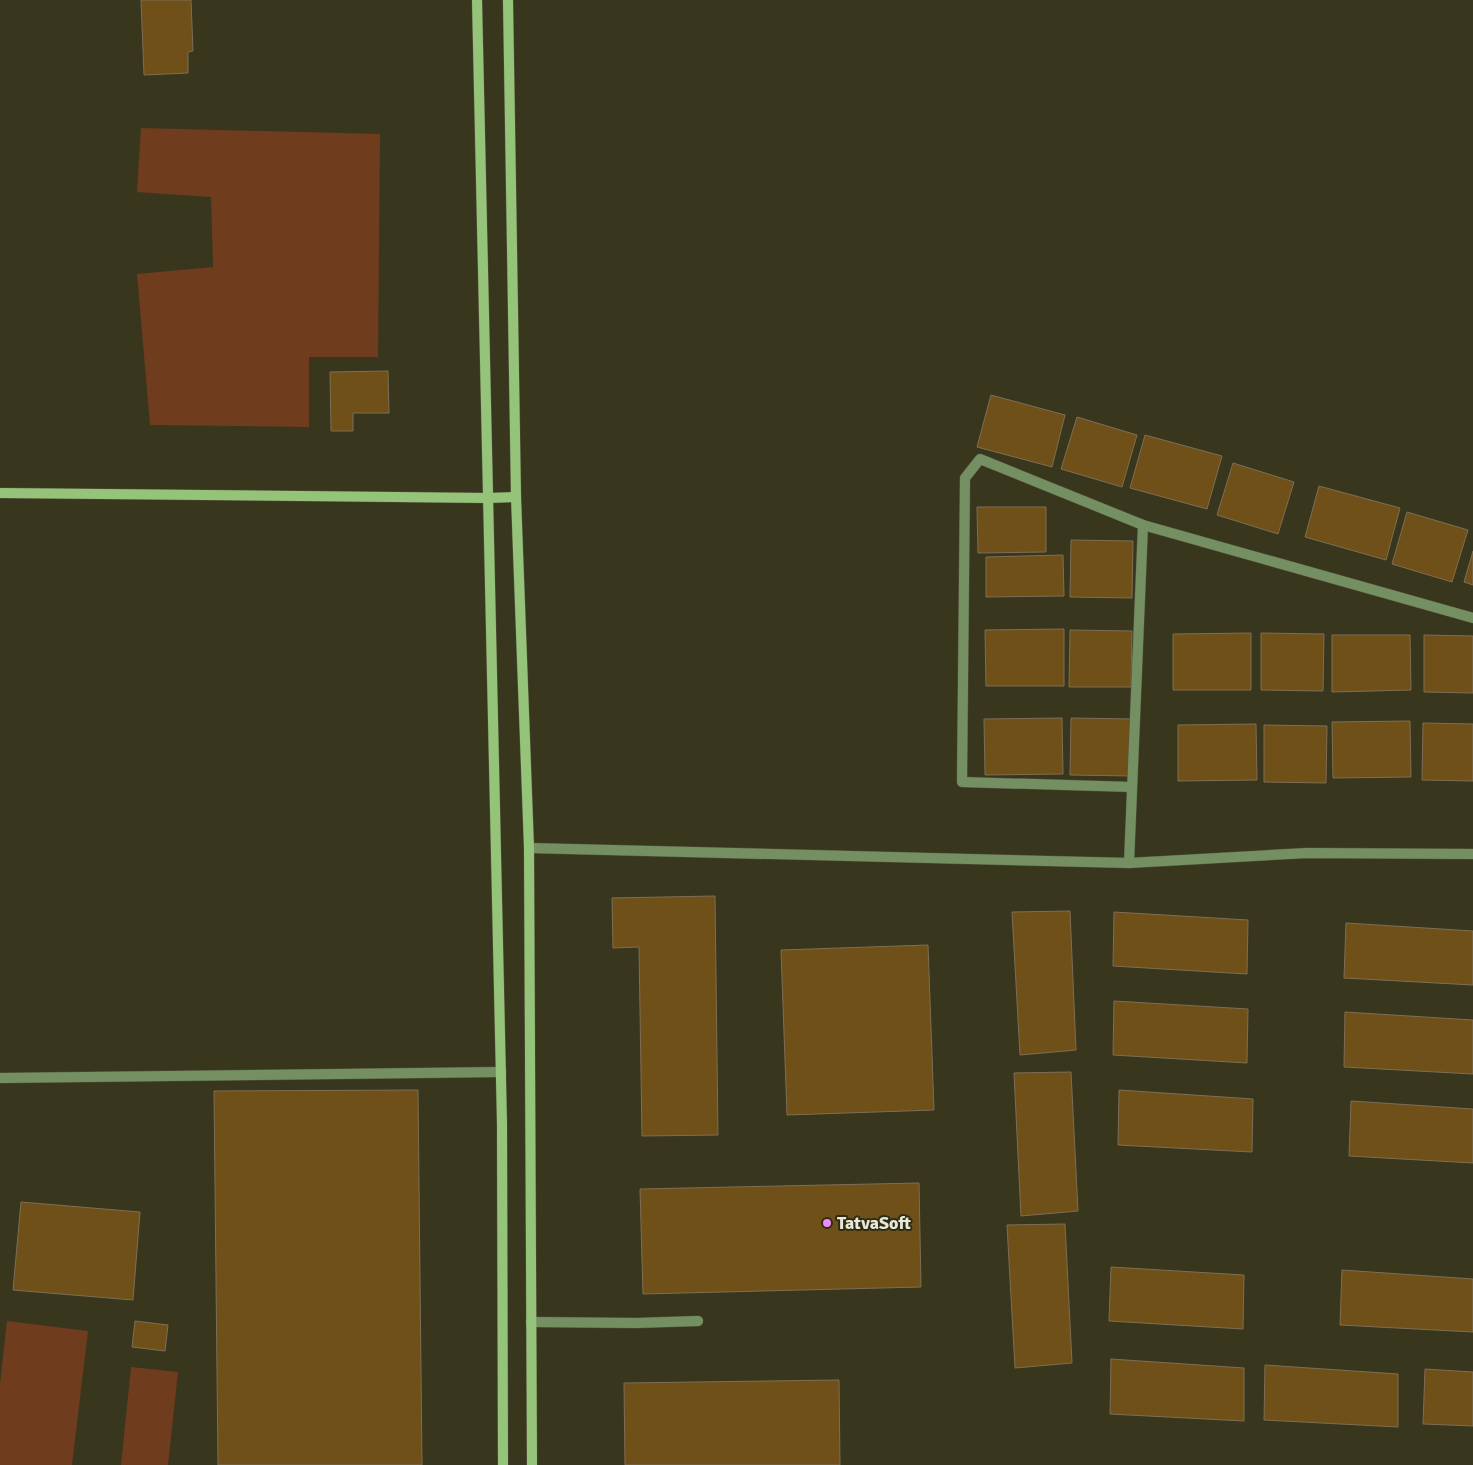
<svg xmlns="http://www.w3.org/2000/svg" width="1473" height="1465" font-family="Signika,sans-serif">
<style>
.green{fill:#6f3c1e}
.building{fill:#6f5018;stroke:#7e6e56}
.lines{fill:none;stroke-linecap:round;stroke-linejoin:round}
.lane-casing{stroke:#54533b;stroke-width:11}
.street-casing{stroke:#54533b;stroke-width:11}
.secondary-casing{stroke:#54533b;stroke-width:11}
.lane{stroke:#749063;stroke-width:10}
.street{stroke:#749063;stroke-width:10}
.secondary{stroke:#96c37a;stroke-width:10}
.poi-dot{fill:#ef8bf7;stroke:#2e2d14;stroke-width:2}
.labels{text-anchor:middle;stroke-width:4;stroke-linejoin:round;paint-order:stroke}
.poi-label{font-size:18px;font-weight:bold;fill:#e8e7d8;stroke:#2e2d14;text-anchor:start}
</style>
<rect width="100%" height="100%" fill="#38371d"/>
<g class="green">
<polygon points="141,128 380,134 378,357 309,357 309,427 150,425 137,274 213,267 211,197 137,192"/>
<polygon points="7,1321 88,1331 72,1465 0,1465 0,1384"/>
<polygon points="131,1367 178,1372 168,1465 121,1465"/>
</g>
<g class="building">
<polygon points="141,0 191,0 193,51 188,52 188,73 144,75"/>
<polygon points="388,371 389,413 353,413 353,431 331,431 330,372"/>
<polygon points="991,395 1065,415 1052,467 977,447"/>
<polygon points="1077,417 1137,435 1122,487 1061,469"/>
<polygon points="1145,435 1222,456 1207,509 1130,488"/>
<polygon points="1233,463 1294,482 1278,534 1217,515"/>
<polygon points="1319,486 1400,508 1386,560 1305,537"/>
<polygon points="977,507 1046,507 1046,552 978,553"/>
<polygon points="1407,512 1468,530 1452,582 1392,564"/>
<polygon points="1071,540 1133,541 1132,598 1070,597"/>
<polygon points="1473,551 1473,585 1464,582"/>
<polygon points="1063,555 1064,596 986,597 986,557"/>
<polygon points="1064,629 1064,686 986,686 985,630"/>
<polygon points="1070,630 1132,631 1131,687 1069,687"/>
<polygon points="1251,633 1251,690 1173,690 1173,634"/>
<polygon points="1261,633 1324,634 1323,691 1261,690"/>
<polygon points="1332,635 1410,635 1411,690 1332,692"/>
<polygon points="1424,635 1473,636 1473,693 1424,692"/>
<polygon points="1062,718 1063,774 985,775 984,719"/>
<polygon points="1071,718 1133,719 1132,776 1070,775"/>
<polygon points="1410,721 1411,777 1333,778 1332,722"/>
<polygon points="1423,723 1473,724 1473,781 1422,780"/>
<polygon points="1256,724 1257,780 1178,781 1178,725"/>
<polygon points="1264,725 1327,726 1326,783 1264,782"/>
<polygon points="715,896 718,1135 642,1136 639,947 613,948 612,898"/>
<polygon points="1070,911 1076,1050 1020,1055 1012,912"/>
<polygon points="1114,912 1248,920 1247,974 1113,966"/>
<polygon points="1346,923 1473,931 1473,985 1344,978"/>
<polygon points="928,945 934,1110 787,1115 781,950"/>
<polygon points="1114,1001 1248,1009 1247,1063 1113,1055"/>
<polygon points="1345,1012 1473,1020 1473,1074 1344,1067"/>
<polygon points="1071,1072 1078,1211 1021,1216 1014,1073"/>
<polygon points="418,1090 422,1465 218,1465 214,1091"/>
<polygon points="1119,1090 1253,1099 1252,1152 1118,1145"/>
<polygon points="1351,1101 1473,1109 1473,1163 1349,1156"/>
<polygon points="919,1183 921,1287 643,1294 640,1189"/>
<polygon points="21,1202 140,1212 133,1300 13,1290"/>
<polygon points="1065,1224 1072,1363 1015,1368 1007,1225"/>
<polygon points="1111,1267 1244,1275 1243,1329 1109,1321"/>
<polygon points="1342,1270 1473,1279 1473,1332 1340,1325"/>
<polygon points="135,1321 168,1325 165,1351 132,1347"/>
<polygon points="1111,1359 1244,1368 1244,1421 1110,1414"/>
<polygon points="1265,1365 1398,1374 1398,1427 1264,1420"/>
<polygon points="1425,1369 1473,1372 1473,1426 1423,1424"/>
<polygon points="839,1380 840,1465 625,1465 624,1383"/>
</g>
<g class="lines">
<defs>
<polyline id="lane" points="531,1322 636,1323 698,1321"/>
<g id="street">
<polyline points="1132,787 962,782 965,478 980,459 1143,525"/>
<polyline points="529,848 1129,863 1307,853 1473,854"/>
<polyline points="1129,863 1143,525 1473,618"/>
<polyline points="0,1078 501,1072"/>
</g>
<g id="secondary">
<polyline points="477,0 502,1124 503,1465"/>
<polyline points="508,0 516,497 529,848 532,1465"/>
<polyline points="0,493 488,498 516,497"/>
</g>
</defs>
<use href="#lane" class="lane-casing"/>
<use href="#street" class="street-casing"/>
<use href="#secondary" class="secondary-casing"/>
<use href="#lane" class="lane"/>
<use href="#street" class="street"/>
<use href="#secondary" class="secondary"/>
</g>
<circle class="poi-dot" cx="827" cy="1223" r="5"/>
<g class="labels">
<g class="poi-label">
<text x="837" y="1229">TatvaSoft</text>
</g>
</g>
</svg>
